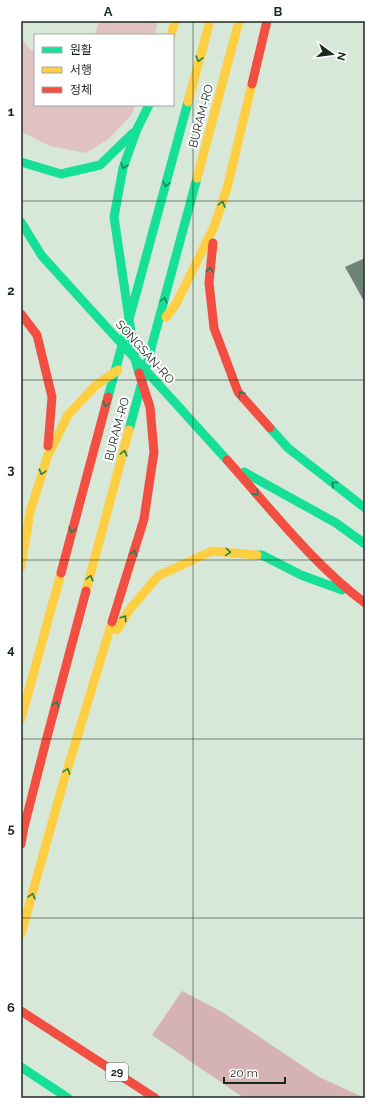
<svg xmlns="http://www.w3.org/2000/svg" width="386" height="1119" font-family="Raleway,'Noto Sans KR',sans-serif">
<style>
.green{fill:#dfc2c1}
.forest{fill:#d5b3b4}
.building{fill:#708475}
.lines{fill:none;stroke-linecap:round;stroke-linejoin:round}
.fast{stroke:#16e098;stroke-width:9}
.slow{stroke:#ffcf43;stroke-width:9}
.jam{stroke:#f24e42;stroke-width:9}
.oneway{stroke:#19845b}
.grid{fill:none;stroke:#1c281e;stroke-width:1;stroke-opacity:0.55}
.labels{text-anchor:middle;stroke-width:4;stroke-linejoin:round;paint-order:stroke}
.shield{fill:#fff;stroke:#606862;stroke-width:1}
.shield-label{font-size:11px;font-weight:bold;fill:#1c281e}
.street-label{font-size:12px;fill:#1c281e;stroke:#fff}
.neatline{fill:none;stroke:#1c281e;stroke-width:1.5}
.grid-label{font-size:13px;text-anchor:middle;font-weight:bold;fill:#1c281e}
</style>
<rect width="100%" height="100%" fill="#d7e8d9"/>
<g class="green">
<polygon points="99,21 158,21 155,35 95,35"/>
<polygon points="21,39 31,50 35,50 35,105 135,105 132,114 110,138 86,153 50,146 24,133 21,130"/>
</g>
<polygon class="forest" points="182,991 224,1013 319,1077 365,1098 244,1098 152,1035"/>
<polygon class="building" points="365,258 365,303 345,267"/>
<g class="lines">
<g class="fast">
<polyline points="21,162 61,174 100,165 133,133"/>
<polyline points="21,222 42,256 227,460"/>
<polyline points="139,373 135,359 114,217 123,168 137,129 149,105"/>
<polyline points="108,397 188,102"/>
<polyline points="270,428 288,448 365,508"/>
<polyline points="129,430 197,178"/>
<polyline points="244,472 336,523 365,544"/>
<polyline points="257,555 262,555 301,575 342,590"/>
<polyline points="21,1067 68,1098"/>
</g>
<g class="slow">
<polyline points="171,35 175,21"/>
<polyline points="188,102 210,21"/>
<polyline points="197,178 239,21"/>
<polyline points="166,317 176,304 214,227 227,188 252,84"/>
<polyline points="21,567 30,512 48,455 68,415 95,386 118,370"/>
<polyline points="86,591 129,430"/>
<polyline points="117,630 130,609 158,576 212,551 257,555"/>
<polyline points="21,719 61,573"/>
<polyline points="21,934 62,787 112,622"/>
</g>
<g class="jam">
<polyline points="252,84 267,21"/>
<polyline points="213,243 209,283 214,328 238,392 270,428"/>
<polyline points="21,314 37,335 52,397 48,446"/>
<path d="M227,460C270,508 313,564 365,603"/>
<polyline points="61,573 108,397"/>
<polyline points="112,622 144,519 154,452 150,407 139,373"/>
<polyline points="21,844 24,827 46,741 86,591"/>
<polyline points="21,1011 155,1098"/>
</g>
</g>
<defs><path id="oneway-chevron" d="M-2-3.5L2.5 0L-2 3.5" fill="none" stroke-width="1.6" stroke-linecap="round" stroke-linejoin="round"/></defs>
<g class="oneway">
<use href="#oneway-chevron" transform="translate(199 59) rotate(105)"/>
<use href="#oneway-chevron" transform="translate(124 166) rotate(107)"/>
<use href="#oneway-chevron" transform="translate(166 184) rotate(105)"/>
<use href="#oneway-chevron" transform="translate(222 204) rotate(-73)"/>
<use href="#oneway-chevron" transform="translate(210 270) rotate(-84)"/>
<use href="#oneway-chevron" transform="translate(164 300) rotate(-75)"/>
<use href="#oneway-chevron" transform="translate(241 394) rotate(-127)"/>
<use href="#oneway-chevron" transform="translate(106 404) rotate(105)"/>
<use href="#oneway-chevron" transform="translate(124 453) rotate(-75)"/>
<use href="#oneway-chevron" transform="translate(42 472) rotate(108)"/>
<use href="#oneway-chevron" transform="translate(334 484) rotate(-142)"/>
<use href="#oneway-chevron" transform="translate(256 493) rotate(48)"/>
<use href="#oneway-chevron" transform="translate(72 530) rotate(105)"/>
<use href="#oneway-chevron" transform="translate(228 552) rotate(4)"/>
<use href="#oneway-chevron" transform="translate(134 553) rotate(-72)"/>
<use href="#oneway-chevron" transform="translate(90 578) rotate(-75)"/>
<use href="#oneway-chevron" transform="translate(124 618) rotate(-57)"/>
<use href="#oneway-chevron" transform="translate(56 704) rotate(-75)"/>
<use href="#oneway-chevron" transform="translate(67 771) rotate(-73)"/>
<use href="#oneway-chevron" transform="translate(32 896) rotate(-74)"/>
</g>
<path class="grid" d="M193,21V1098M21,201H365M21,380H365M21,560H365M21,739H365M21,918H365"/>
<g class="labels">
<rect class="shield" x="106" y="1063" width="22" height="18" rx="3"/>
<g class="shield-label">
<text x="117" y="1076">29</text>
</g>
<g class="street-label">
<text transform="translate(201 116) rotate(-75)" y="4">BURAM-RO</text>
<text transform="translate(145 352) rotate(48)" y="4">SONGSAN-RO</text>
<text transform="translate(117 429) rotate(-75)" y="4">BURAM-RO</text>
</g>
</g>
<rect width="386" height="1119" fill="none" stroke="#ffffff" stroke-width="44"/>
<rect x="34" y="34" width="140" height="72" fill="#ffffff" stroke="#a4a9a5"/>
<rect x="42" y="47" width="20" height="6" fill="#16e098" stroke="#a4a9a5"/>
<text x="70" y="54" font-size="12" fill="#1c281e">원활</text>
<rect x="42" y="67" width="20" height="6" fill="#ffcf43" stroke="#a4a9a5"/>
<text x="70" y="74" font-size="12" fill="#1c281e">서행</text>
<rect x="42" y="87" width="20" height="6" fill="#f24e42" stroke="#a4a9a5"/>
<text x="70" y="94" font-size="12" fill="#1c281e">정체</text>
<g transform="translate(332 54) rotate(104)" stroke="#ffffff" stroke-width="3" paint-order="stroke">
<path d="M0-3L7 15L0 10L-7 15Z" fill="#1c281e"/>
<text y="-6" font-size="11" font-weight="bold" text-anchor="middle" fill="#1c281e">N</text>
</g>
<path d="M224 1077v6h61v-6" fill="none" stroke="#1c281e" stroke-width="2"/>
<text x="230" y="1077" font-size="12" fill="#1c281e" stroke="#ffffff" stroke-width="3" paint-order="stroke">20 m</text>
<rect x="22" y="22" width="342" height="1075" class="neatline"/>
<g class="grid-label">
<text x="108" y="16">A</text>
<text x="278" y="16">B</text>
<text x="11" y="116">1</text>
<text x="11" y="295">2</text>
<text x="11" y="474">3</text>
<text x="11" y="654">4</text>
<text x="11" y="833">5</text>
<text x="11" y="1012">6</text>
</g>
</svg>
